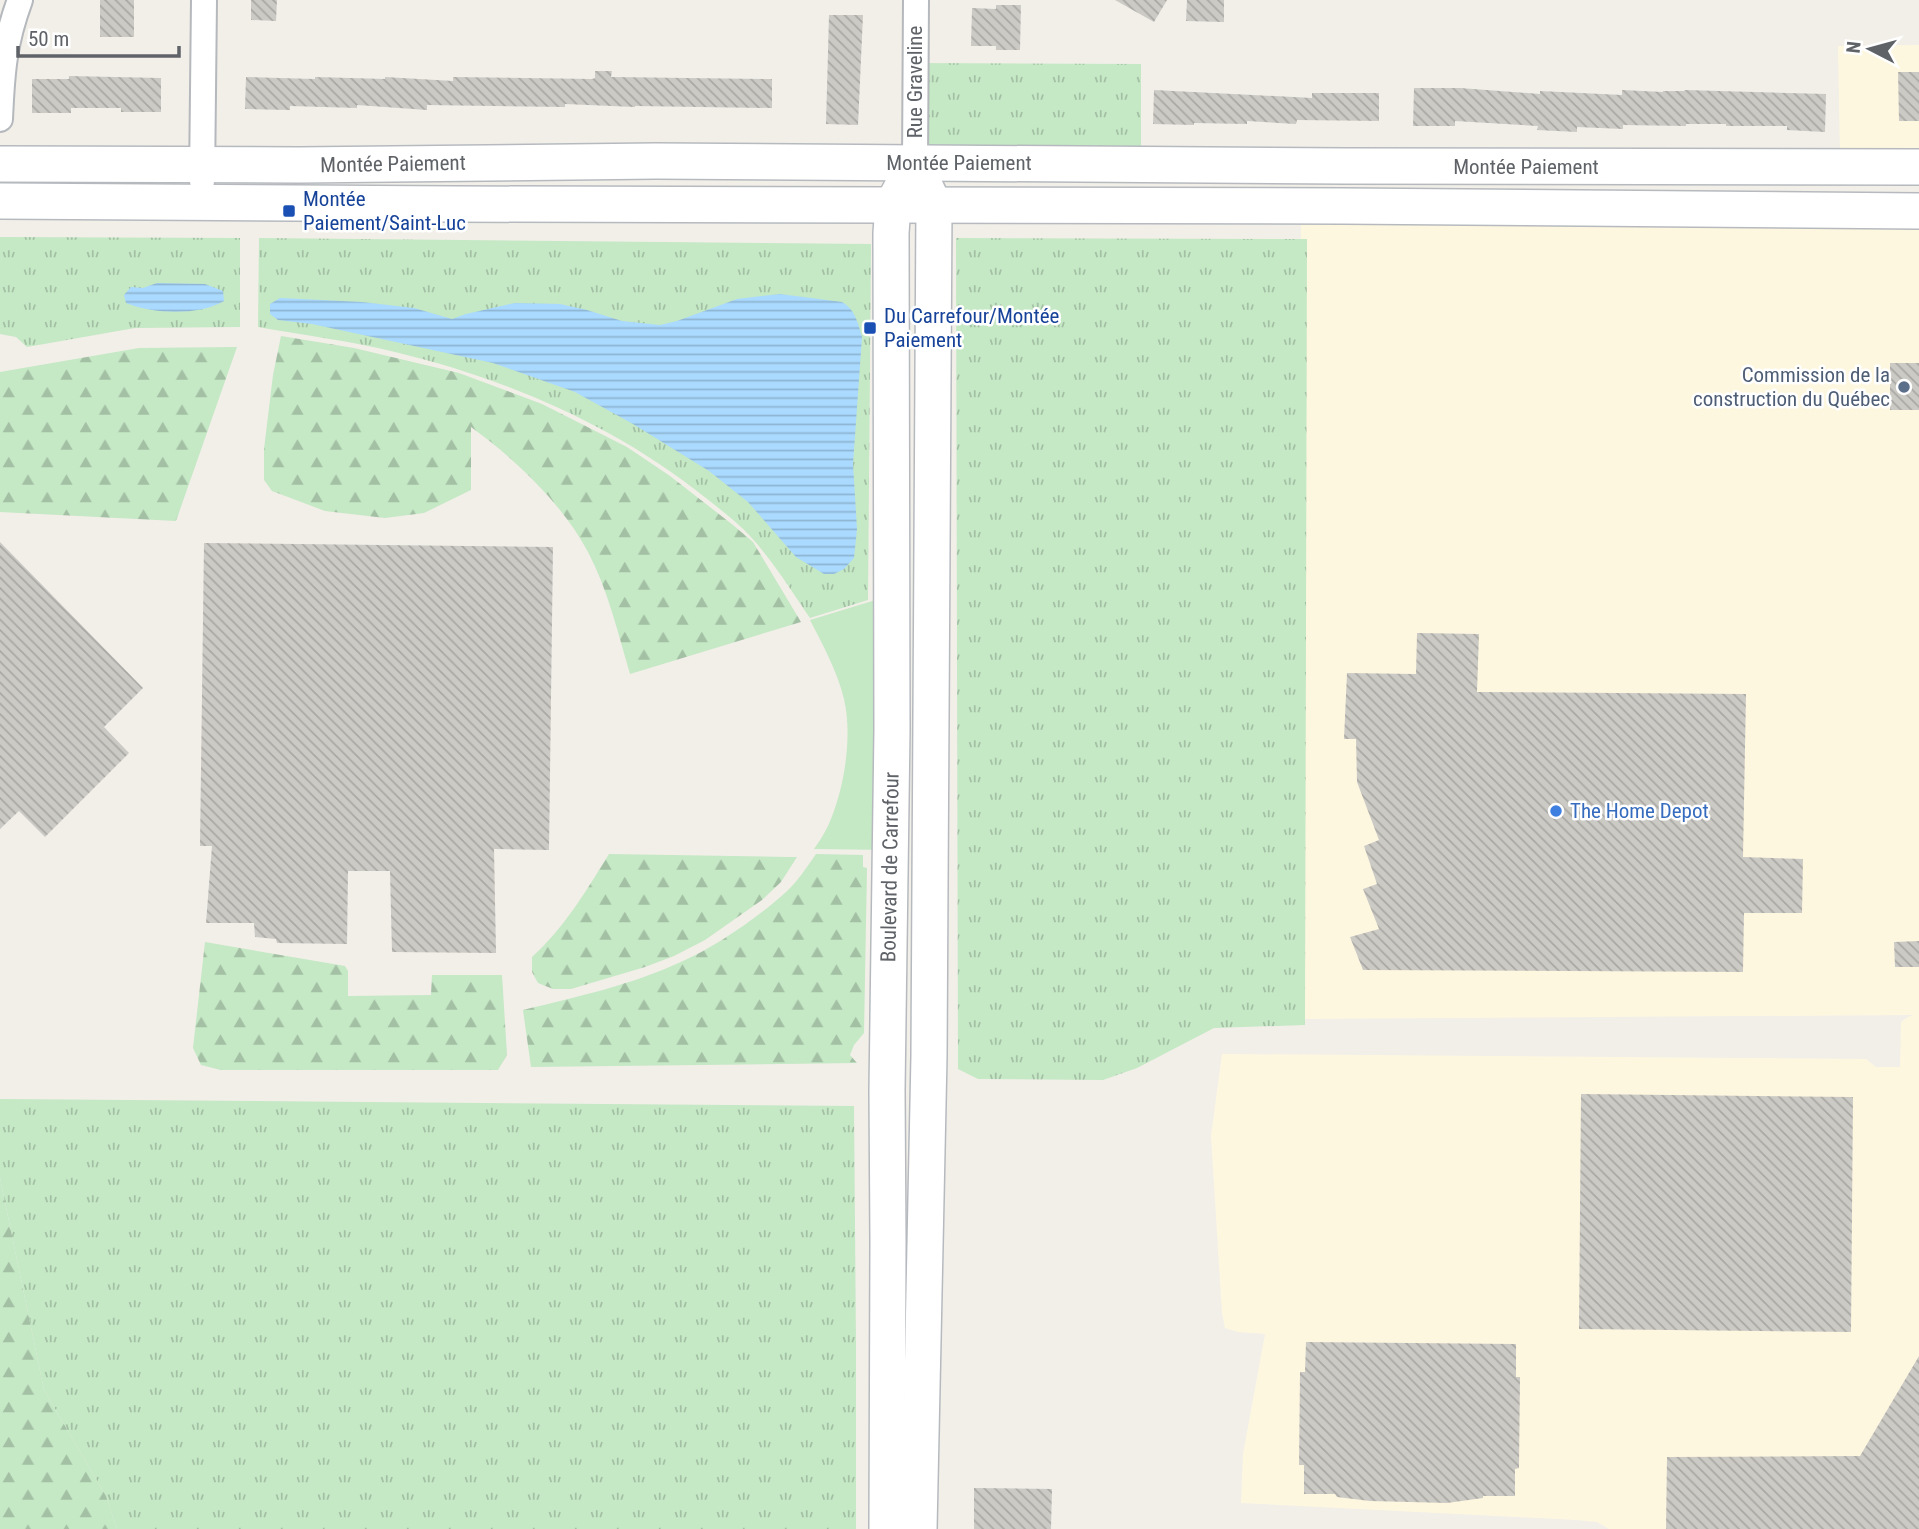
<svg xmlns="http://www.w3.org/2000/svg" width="1919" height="1529" font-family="'Roboto Condensed',sans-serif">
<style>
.commercial{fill:#fef7e0}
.grass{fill:url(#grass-tufts)}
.forest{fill:url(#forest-firs)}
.garden{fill:#c5e8c5}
.water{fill:url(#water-rules)}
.building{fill:url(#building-back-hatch)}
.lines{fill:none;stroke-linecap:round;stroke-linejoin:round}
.street-casing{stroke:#b5b8bc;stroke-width:28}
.secondary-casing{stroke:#b6babf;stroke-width:38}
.street{stroke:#fff;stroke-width:24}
.secondary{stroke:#fff;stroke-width:35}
.transit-dot{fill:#1a4fb4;stroke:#fff;stroke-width:2.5}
.service-dot{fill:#5c6f8a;stroke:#fff;stroke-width:2.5}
.shop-dot{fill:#3f7fe0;stroke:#fff;stroke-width:2.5}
.labels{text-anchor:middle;stroke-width:5;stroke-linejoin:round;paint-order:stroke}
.street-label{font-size:21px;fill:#5f6368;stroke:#fff}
.transit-label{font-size:21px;fill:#164399;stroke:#fff;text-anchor:start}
.service-label{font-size:21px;fill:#4e5e75;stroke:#fff;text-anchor:end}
.shop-label{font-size:21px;fill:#366cbe;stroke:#fff;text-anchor:start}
</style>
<defs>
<pattern id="grass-tufts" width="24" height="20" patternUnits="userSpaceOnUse" patternTransform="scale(1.75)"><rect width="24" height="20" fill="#c5e8c5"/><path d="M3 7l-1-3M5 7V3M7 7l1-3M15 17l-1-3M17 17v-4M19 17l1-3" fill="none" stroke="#a3c0a4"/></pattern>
<pattern id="forest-firs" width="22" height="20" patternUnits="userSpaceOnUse" patternTransform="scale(1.75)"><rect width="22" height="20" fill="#c5e8c5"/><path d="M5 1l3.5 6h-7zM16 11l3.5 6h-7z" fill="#a3c0a4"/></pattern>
<pattern id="water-rules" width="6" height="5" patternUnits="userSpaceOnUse" patternTransform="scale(1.75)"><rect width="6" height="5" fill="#aadaff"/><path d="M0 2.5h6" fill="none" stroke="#8eb4d2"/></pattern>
<pattern id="building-back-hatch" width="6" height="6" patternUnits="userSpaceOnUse" patternTransform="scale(1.75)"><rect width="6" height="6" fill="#cccac5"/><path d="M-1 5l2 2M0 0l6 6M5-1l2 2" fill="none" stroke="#a9a8a4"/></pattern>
</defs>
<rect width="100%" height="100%" fill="#f1efe8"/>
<g class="commercial">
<polygon points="1919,45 1919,167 1840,154 1838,46"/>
<polygon points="1301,206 1919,211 1919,1529 1609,1529 1597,1522 1576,1520 1241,1503 1243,1454 1265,1334 1238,1332 1225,1328 1222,1313 1211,1136 1222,1054 1866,1059 1876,1067 1900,1067 1901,1022 1908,1017 1913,1015 1298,1019"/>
</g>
<g class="grass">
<polygon points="915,63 1141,64 1141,164 915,163"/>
<polygon points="0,237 240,238 240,327 135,328 27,347 16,337 0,334"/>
<path d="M259,238L871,244L868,600L810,618C791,590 773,561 750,536C737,522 721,510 706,498C615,425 507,379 395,352C350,341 303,335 258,327Z"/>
<polygon points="956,238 1307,239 1305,1025 1214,1028 1137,1068 1103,1080 978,1079 958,1069"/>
<polygon points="0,1099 854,1106 856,1346 856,1529 117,1529 106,1496 44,1390 0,1178"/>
</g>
<g class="forest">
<path d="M281,336L354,348L459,373L542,404L627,447L670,476L733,525L753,542L801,622L630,674C618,633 608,590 588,552C562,503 515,459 471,427V490L424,513L385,518L325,511L272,491L264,480V449L273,375Z"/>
<polygon points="237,347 176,521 0,512 0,372 139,348"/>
<path d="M609,854L789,857H797L781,882L762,900L705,940L674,956L645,967L571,989H553L538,983L532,972V957C565,927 586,891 609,854Z"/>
<path d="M816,854L863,855V867L867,868L864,1033L854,1045L850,1055L857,1063L531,1067L523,1010C576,997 632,985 683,961C715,947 760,916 786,892C797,882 807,867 816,854Z"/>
<polygon points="205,942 345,966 348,971 348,996 431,995 432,975 502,975 507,1055 498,1070 221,1070 201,1065 193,1048"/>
<polygon points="0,1178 44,1390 106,1496 117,1529 0,1529"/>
</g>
<path class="garden" d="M892,595L891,850L814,849C819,842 824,834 828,826C844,791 853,737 844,699C837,671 823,645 810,620Z"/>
<g class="water">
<path d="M157,283L205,284L223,291L224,301C199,316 153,314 126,303L124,295L131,287L143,288Z"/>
<path d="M780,294L842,302C855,309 858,323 862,337L853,464L857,529L854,558L844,569L834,574H824L796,557L748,502L709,471L633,424L575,392L493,363L312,324L278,320L270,314V304L280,298L362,302L414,308L452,319L466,314L515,303L560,304L587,310L622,321L660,325L677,321L737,299Z"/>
</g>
<g class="building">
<rect x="100" y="0" width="34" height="37"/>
<polygon points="251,0 277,0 276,21 251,20"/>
<polygon points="1115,0 1167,0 1154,22"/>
<polygon points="1187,0 1224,0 1224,22 1186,21"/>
<polygon points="996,5 1021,5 1020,50 996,50 996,46 971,46 972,8 996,9"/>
<polygon points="829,15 863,15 858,125 826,124"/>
<polygon points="595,71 612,71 611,77 772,79 772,108 635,106 635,107 565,104 565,107 427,105 427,110 357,105 357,108 290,106 290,110 245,109 246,77 315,79 315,77 385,79 385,77 453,81 453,77 592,79 595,78"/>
<polygon points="1898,72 1919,72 1919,121 1899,121"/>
<polygon points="69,76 161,78 161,112 121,112 121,108 71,108 71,113 32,113 32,79 69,79"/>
<polygon points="1414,88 1460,88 1540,94 1540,91 1622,95 1622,90 1663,92 1663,91 1685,91 1684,90 1826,94 1825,132 1787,130 1787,126 1726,126 1726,124 1686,124 1686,126 1623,125 1623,129 1577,127 1577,132 1537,130 1538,126 1455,121 1455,126 1413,126"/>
<polygon points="1154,90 1312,98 1312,93 1379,93 1379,121 1297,120 1296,124 1247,121 1247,124 1194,123 1194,125 1153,124"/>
<rect x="1890" y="363" width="29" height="47"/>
<polygon points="0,542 143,688 104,727 129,753 45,837 19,811 0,829"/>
<polygon points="204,543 553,547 549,850 494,849 496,953 392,952 390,871 348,871 347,944 277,943 276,939 255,937 254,923 206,923 212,846 200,846"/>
<polygon points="1417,633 1479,634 1477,692 1746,694 1743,857 1803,859 1802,913 1744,913 1743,972 1363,970 1350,937 1379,929 1363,889 1377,884 1364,846 1379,840 1357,782 1356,739 1344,739 1347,673 1416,674"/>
<polygon points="1919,941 1919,967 1895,967 1894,942"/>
<polygon points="1581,1094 1853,1097 1851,1332 1579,1329"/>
<polygon points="1306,1342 1516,1344 1516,1377 1520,1377 1519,1468 1515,1469 1515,1496 1483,1496 1483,1498 1447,1503 1409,1502 1370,1501 1337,1497 1335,1494 1304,1494 1304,1465 1299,1465 1300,1372 1305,1372"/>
<polygon points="1919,1356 1919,1529 1666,1529 1667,1457 1860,1456"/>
<polygon points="974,1488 1052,1489 1051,1529 974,1529"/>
</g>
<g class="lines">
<defs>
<g id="street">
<path d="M0,119C2,73 4,43 20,0"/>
<polyline points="915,163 916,0"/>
<polyline points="202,181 204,0"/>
</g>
<g id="secondary">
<polyline points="0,164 299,165 656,161 1344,166 1919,167"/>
<polyline points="0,201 454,204 1343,206 1919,211"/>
<polyline points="887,1529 888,1243 887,1090 892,730 891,233 893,204 903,185"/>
<polyline points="919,1529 929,1056 934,205 925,186"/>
</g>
</defs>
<use href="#street" class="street-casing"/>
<use href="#secondary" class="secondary-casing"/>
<use href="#street" class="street"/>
<use href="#secondary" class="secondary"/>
</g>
<g class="transit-dot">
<rect x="282" y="204" width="14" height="14" rx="3.5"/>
<rect x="863" y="321" width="14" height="14" rx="3.5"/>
</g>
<circle class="service-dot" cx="1904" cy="387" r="7"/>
<circle class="shop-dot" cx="1556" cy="811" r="7"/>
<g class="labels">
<g class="street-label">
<text transform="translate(915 82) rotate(-90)" y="7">Rue Graveline</text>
<text x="959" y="170">Montée Paiement</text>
<text transform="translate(393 164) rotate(-1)" y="7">Montée Paiement</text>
<text x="1526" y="174">Montée Paiement</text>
<text transform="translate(890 867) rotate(-89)" y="7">Boulevard de Carrefour</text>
</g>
<g class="transit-label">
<text x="303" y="206">Montée<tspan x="303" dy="24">Paiement/Saint-Luc</tspan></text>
<text x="884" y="323">Du Carrefour/Montée<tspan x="884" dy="24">Paiement</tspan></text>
</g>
<g class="service-label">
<text x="1890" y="382">Commission de la<tspan x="1890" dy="24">construction du Québec</tspan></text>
</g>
<g class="shop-label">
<text x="1570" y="818">The Home Depot</text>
</g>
</g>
<g transform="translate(1870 49) rotate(276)" stroke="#ffffff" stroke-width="5" paint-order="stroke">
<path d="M0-5L12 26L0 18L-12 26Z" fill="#5f6368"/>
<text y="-10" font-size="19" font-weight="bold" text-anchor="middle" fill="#5f6368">N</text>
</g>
<path d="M18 46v10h161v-10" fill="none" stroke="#5f6368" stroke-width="3.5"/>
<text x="28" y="46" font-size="21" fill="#5f6368" stroke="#ffffff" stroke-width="5" paint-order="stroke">50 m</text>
</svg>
